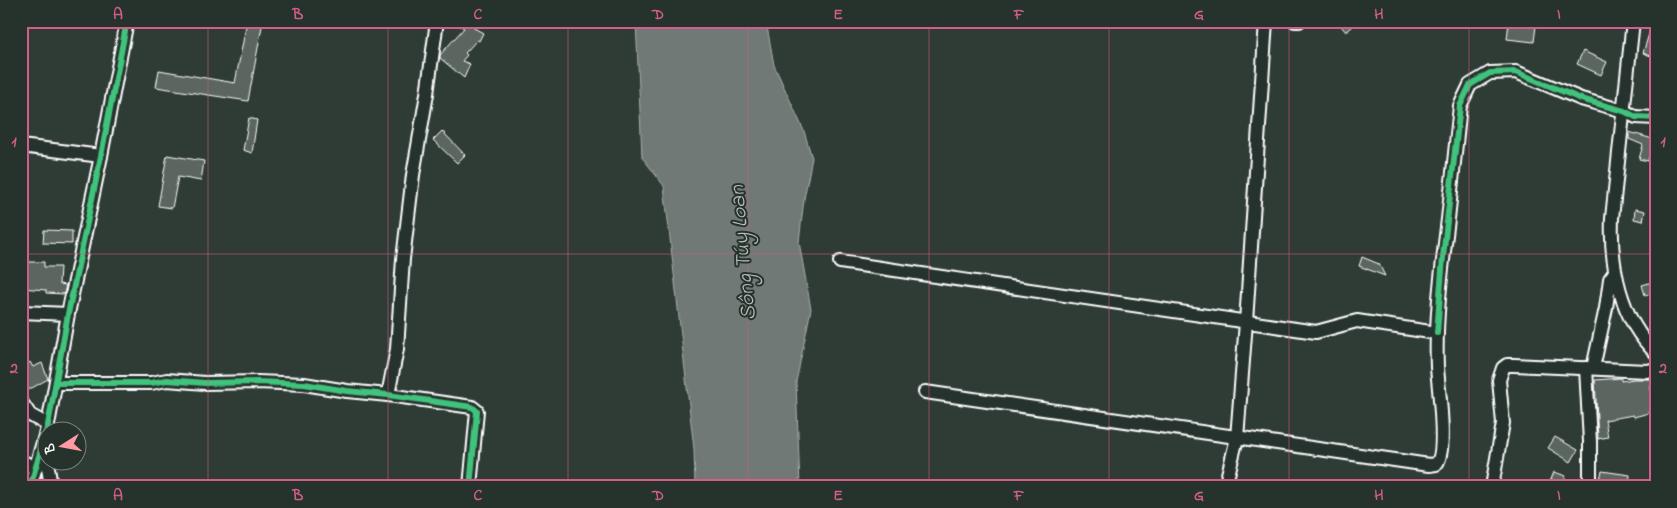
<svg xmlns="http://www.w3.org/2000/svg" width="1677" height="508" font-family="'Indie Flower',sans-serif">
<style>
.water{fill:#707975;stroke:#a9afac}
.building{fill:#5b6661;stroke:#fff}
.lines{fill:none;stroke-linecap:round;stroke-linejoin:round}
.minor-casing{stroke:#fff;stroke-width:16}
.minor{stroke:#26332d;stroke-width:12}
.cycleway-casing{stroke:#26332d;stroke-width:9}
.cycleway{stroke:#40c37c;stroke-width:6}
.grid{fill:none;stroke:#d45d8c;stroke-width:1;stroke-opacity:0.55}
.labels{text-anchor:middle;stroke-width:4;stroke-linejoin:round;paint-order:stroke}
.water-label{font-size:22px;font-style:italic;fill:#b8bcba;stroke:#26332d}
.neatline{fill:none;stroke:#d45d8c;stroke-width:2}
.grid-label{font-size:16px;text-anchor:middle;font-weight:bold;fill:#d45d8c}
</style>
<rect width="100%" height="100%" fill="#2f3b35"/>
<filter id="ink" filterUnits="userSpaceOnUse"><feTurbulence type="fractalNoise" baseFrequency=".02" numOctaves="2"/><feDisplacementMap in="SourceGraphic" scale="10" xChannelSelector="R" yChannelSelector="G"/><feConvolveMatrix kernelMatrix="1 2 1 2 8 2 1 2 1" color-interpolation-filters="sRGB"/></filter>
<g filter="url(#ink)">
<polygon class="water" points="636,21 766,21 774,65 804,131 812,158 804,199 799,242 811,309 796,382 800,487 695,487 694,449 664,186 642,157"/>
<g class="building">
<polygon points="247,21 263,21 248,101 156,87 159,70 235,83"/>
<polygon points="452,21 477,21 474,28 483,33 479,41 477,40 465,53 467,55 462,61 470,64 464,78 440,58 440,55 464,28"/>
<polygon points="1337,21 1359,21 1346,32"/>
<polygon points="1653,21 1656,21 1656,58 1643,53"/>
<polygon points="1509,22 1536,26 1534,42 1507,39"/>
<polygon points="1583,51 1607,62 1601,75 1577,64"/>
<polygon points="249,118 257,120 252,153 243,150"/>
<polygon points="442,131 465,155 457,163 433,140"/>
<polygon points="1629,132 1656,140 1656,150 1651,148 1648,161 1639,159 1643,145 1629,139"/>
<polygon points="167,155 204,161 201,181 178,177 172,208 158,206"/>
<polygon points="1635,209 1645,211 1643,221 1634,219"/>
<polygon points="44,230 72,231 72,244 43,243"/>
<polygon points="1362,257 1379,264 1385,276 1359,266"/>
<polygon points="26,262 44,262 44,267 60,267 59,284 66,285 64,294 46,293 46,290 21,288 21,279 25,279"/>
<polygon points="1656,281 1656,293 1645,295 1642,285"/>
<polygon points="30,362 33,367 42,363 48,379 21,394 21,368"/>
<polygon points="1621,378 1621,381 1634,379 1649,379 1652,396 1656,397 1656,411 1634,417 1633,415 1605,420 1608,437 1598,439 1595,380"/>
<polygon points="1555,437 1578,450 1571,462 1548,448"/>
<polygon points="1602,471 1630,475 1629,487 1612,486 1600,479"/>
<polygon points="1554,472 1566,476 1562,487 1548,487"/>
</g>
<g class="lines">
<defs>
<g id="minor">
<polyline points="1295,21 1299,21"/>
<path d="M1633,21L1612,218C1610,265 1620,319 1656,353"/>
<polyline points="21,146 101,156"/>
<polyline points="840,262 1316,332 1357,321 1437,333"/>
<polyline points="21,312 68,314"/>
<polyline points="1586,368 1590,442 1590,487"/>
<polyline points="1593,368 1606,308 1610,279 1615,272"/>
<polyline points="56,383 151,383 167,380 205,383 258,382 304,384 347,391 388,395 472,407 477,411 470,487"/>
<path d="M925,392L1429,465L1436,464C1448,453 1438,385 1437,367C1435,318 1442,268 1448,219C1452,182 1456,144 1460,106L1470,85L1490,73L1516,72L1581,99L1624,111L1636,117L1656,118"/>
<polyline points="388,395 397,349 403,259 413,175 427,94 437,21"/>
<polyline points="21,402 30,415 48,425 48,430"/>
<polyline points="47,445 47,461 51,487"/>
<polyline points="21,461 36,468"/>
<polyline points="30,487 48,425 68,314 101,156 127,21"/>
<polyline points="1225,487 1237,438 1246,322 1266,21"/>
<polyline points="1492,487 1503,423 1499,380 1503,368 1507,365 1514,365 1647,371 1656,369"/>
</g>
</defs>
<use href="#minor" class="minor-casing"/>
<use href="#minor" class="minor"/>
<defs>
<g id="cycleway">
<polyline points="1437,333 1443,257 1460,106 1470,85 1490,73 1516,72 1581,99 1624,111 1636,117 1656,118"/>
<polyline points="56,383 151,383 167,380 205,383 258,382 304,384 347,391 388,395 472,407 477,411 470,487"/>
<polyline points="30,487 48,425 68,314 101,156 127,21"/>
</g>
</defs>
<use href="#cycleway" class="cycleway-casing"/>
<use href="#cycleway" class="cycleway"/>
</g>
</g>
<path class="grid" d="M208,21V487M388,21V487M568,21V487M748,21V487M929,21V487M1109,21V487M1289,21V487M1469,21V487M21,254H1656"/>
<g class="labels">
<g class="water-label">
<text transform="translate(741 253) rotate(-95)" y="8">Sông Túy Loan</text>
</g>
</g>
<rect width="1677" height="508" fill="none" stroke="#26332d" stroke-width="55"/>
<g transform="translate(62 446) rotate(259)"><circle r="24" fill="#26332d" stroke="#7d8581"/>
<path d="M0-4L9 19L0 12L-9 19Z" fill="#ff9aa2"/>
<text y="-8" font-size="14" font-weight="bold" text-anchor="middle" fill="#ffffff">B</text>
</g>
<rect x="28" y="28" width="1622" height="452" class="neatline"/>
<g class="grid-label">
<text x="118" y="19">A</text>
<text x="298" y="19">B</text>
<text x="478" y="19">C</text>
<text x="658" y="19">D</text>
<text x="838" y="19">E</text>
<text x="1019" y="19">F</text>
<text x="1199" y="19">G</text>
<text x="1379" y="19">H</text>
<text x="1559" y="19">I</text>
<text x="14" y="146">1</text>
<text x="1663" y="146">1</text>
<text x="14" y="373">2</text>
<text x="1663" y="373">2</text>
<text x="118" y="500">A</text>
<text x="298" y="500">B</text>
<text x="478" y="500">C</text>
<text x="658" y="500">D</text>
<text x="838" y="500">E</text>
<text x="1019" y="500">F</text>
<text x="1199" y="500">G</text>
<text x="1379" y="500">H</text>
<text x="1559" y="500">I</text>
</g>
</svg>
